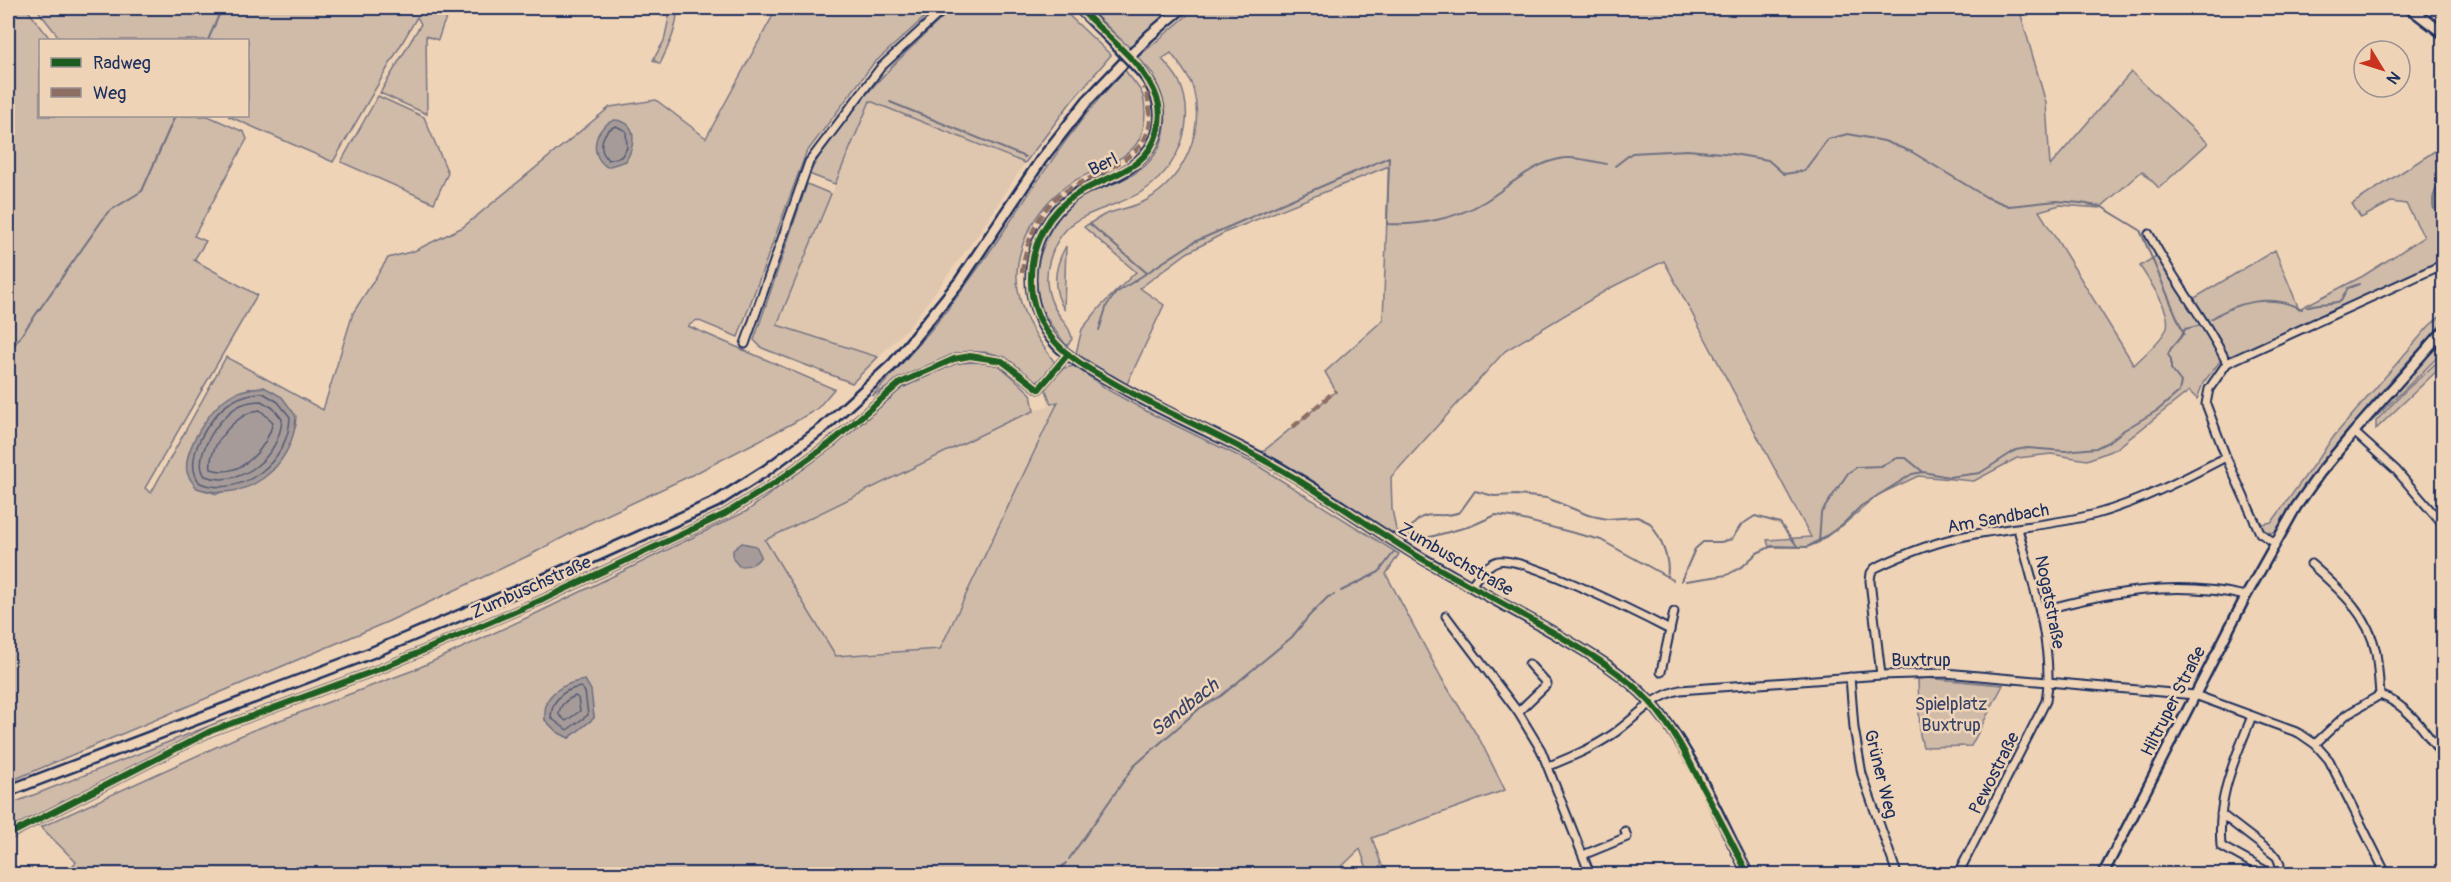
<svg xmlns="http://www.w3.org/2000/svg" width="2451" height="882" font-family="Pangolin,sans-serif">
<style>
.built{fill:#dfc7af}
.green{fill:#d0bba9;stroke:#767584;stroke-width:1.5;fill-rule:evenodd}
.water{fill:#a69b98;stroke:#6e7081;stroke-width:1.5}
.lines{fill:none;stroke-linecap:round;stroke-linejoin:round}
.shore{stroke:#535a75;stroke-width:1.5}
.stream{stroke:#6e7081;stroke-width:2}
.minor-casing{stroke:#1b2f5e;stroke-width:11}
.tertiary-casing{stroke:#1b2f5e;stroke-width:13}
.secondary-casing{stroke:#1b2f5e;stroke-width:14}
.minor{stroke:#efd3b6;stroke-width:7}
.tertiary{stroke:#efd3b6;stroke-width:8}
.secondary{stroke:#efd3b6;stroke-width:9}
.tertiary-bridge-casing{stroke:#1b2f5e;stroke-width:13;stroke-linecap:butt}
.tertiary-bridge{stroke:#efd3b6;stroke-width:8}
.quiet{stroke:#8d6e63;stroke-width:4.5;stroke-dasharray:9 4.5;stroke-linecap:butt}
.cycleway-casing{stroke:#efd3b6;stroke-width:10}
.cycleway{stroke:#1b5e20;stroke-width:6}
.labels{text-anchor:middle;stroke-width:5;stroke-linejoin:round;paint-order:stroke}
.street-label{font-size:18px;fill:#1b2f5e;stroke:#efd3b6}
.park-label{font-size:18px;fill:#364469;stroke:#efd3b6}
.water-label{font-size:20px;font-style:italic;fill:#37456a;stroke:#efd3b6}
</style>
<rect width="100%" height="100%" fill="#efd3b6"/>
<filter id="ink" filterUnits="userSpaceOnUse"><feTurbulence type="fractalNoise" baseFrequency=".0167" numOctaves="2"/><feDisplacementMap in="SourceGraphic" scale="12" xChannelSelector="R" yChannelSelector="G"/><feConvolveMatrix kernelMatrix="1 2 1 2 8 2 1 2 1" color-interpolation-filters="sRGB"/></filter>
<g filter="url(#ink)">
<g class="built">
<polygon points="870,101 1025,163 979,233 910,326 878,357 777,326"/>
<polygon points="1059,401 940,649 836,656 765,540 1007,422"/>
</g>
<g class="green">
<path d="M8,8H26L51,40H40V116H208L244,132L247,139L194,236L206,241L194,260L257,295L145,488L151,493L226,357L323,410L353,313L388,258L414,251L463,227L610,107L656,100L706,138L777,8H935L873,64L806,153L738,337L697,320L688,326L834,389L817,409L793,423L694,474L592,522L530,555L387,622L8,782ZM264,387L296,425L288,448L273,470L217,494L197,488L188,457C203,422 221,388 264,387Z"/>
<polygon points="36,8 452,8 443,25 438,40 426,36 427,114 380,93 421,24 417,17 333,162 228,116 248,116 248,40 61,40"/>
<path d="M671,8H677C678,28 668,47 660,64L653,60L664,41Z"/>
<path d="M953,8H1061L1111,55L1071,102L1025,163L870,101L835,184L809,174C842,112 902,55 953,8Z"/>
<polygon points="1088,8 1173,8 1129,47"/>
<path d="M1196,8H2019L2046,103L2050,166L2131,72L2208,143L2159,188L2142,171L2100,208L2060,205L2039,211L2134,365C2144,355 2159,343 2166,330C2174,314 2149,281 2140,266L2156,256L2178,289L2193,299L2275,250L2299,309L2363,276L2424,237L2406,204L2391,202L2361,218L2352,204L2438,149L2436,121L2443,112V185C2427,202 2441,211 2443,230C2445,240 2443,250 2443,259L2230,358L2205,316L2201,319L2213,337L2221,360L2203,383L2197,399L2189,391L2116,449L2087,460L2051,454L2017,458L1974,481L1918,476L1878,495L1842,526L1807,547H1769L1767,540L1811,537L1664,261L1610,288L1505,351L1391,477L1392,509L1396,530L1411,536L1406,543L1260,454L1336,391L1325,372L1383,320L1389,166L1226,232L1187,253L1140,288L1164,305L1126,386L1076,353L1082,329L1101,306L1136,272L1084,227C1090,223 1097,219 1104,215C1118,209 1133,208 1147,200C1185,177 1205,131 1193,88C1189,75 1179,64 1171,53L1162,59C1168,66 1175,73 1179,81C1197,120 1180,165 1146,189C1111,214 1066,205 1050,259C1043,280 1048,302 1062,319C1067,327 1071,330 1072,339L1067,346C1056,332 1046,320 1040,304C1028,269 1049,217 1080,198C1094,190 1111,186 1126,178C1168,158 1175,116 1154,78L1155,76L1138,57Z"/>
<path d="M1125,70C1130,78 1140,87 1143,96C1147,113 1145,136 1133,148C1120,163 1087,172 1069,184C1034,208 1008,256 1020,299C1026,324 1041,343 1055,363L1041,380L1033,381C1024,373 1015,363 1004,358C963,337 908,377 872,396C915,351 953,305 988,254C1032,191 1071,125 1125,70Z"/>
<polygon points="378,96 424,117 448,173 434,203 341,162"/>
<polygon points="807,184 831,194 777,325 878,357 852,383 762,348 754,340"/>
<path d="M1066,246L1064,309C1051,288 1054,267 1066,246Z"/>
<path d="M2443,314V324C2382,387 2324,456 2278,530L2271,533L2262,530L2250,508L2253,507L2262,524L2272,522L2335,435L2429,326Z"/>
<polygon points="2443,335 2443,352 2369,424 2372,417"/>
<polygon points="2443,357 2443,365 2376,429 2376,421 2405,391"/>
<path d="M979,362L999,365L1017,381L1031,394L1034,411L1007,422L765,540L836,656L940,649L1058,402L1051,404L1045,387L1064,368L1074,366L1110,391L1148,412L1255,464L1399,554L1386,574L1442,679L1480,740L1505,790L1372,838L1385,874H1369L1360,849L1334,874H65L76,862L41,827L251,731L414,670L535,614L747,511L848,435L902,388L956,363ZM592,700L594,718L569,738L557,732L545,720L546,702Z"/>
<polygon points="1926,678 2003,685 1971,746 1923,747 1920,735 1918,679"/>
<polygon points="222,721 219,725 8,832 8,805"/>
</g>
<g class="water">
<path d="M615,120C639,122 635,145 626,161L607,167C587,154 595,126 615,120Z"/>
<path d="M264,387L282,397L296,416C294,467 246,505 197,488C193,483 189,479 187,472C183,450 210,409 228,397C239,390 251,388 264,387Z"/>
<path d="M742,543L756,546L761,556C755,565 750,566 739,566L733,559V550Z"/>
<path d="M585,680L591,690L594,718L569,738L557,732L545,720C545,714 545,705 547,701C555,688 571,682 585,680Z"/>
</g>
<g class="lines">
<g class="shore">
<path d="M616,126L626,131L627,148L621,157L608,160C597,149 601,131 616,126Z"/>
<path d="M263,393L278,402L290,417C289,461 242,499 200,483C181,460 210,415 231,402C241,396 252,393 263,393Z"/>
<path d="M261,401L273,408L282,419C280,456 241,489 205,476C193,460 213,428 226,416C235,406 248,401 261,401Z"/>
<path d="M260,410L273,422C267,448 241,479 211,469C207,446 237,412 260,410Z"/>
<path d="M581,687L585,692L588,715L567,730L551,718C551,701 563,689 581,687Z"/>
<path d="M575,696L578,698L580,711L566,721L559,715C559,705 566,700 575,696Z"/>
</g>
<g class="stream">
<polyline points="208,40 222,8"/>
<polyline points="2444,68 2444,72"/>
<polyline points="890,102 1025,157"/>
<polyline points="1615,166 1632,153 1687,150 1733,154 1768,160 1784,174 1804,171 1828,139 1848,134 1884,141 1912,152 1986,197 2009,206 2057,201 2081,203 2102,207 2140,230 2184,334"/>
<path d="M2434,209C2431,197 2435,188 2444,180"/>
<polyline points="1090,224 1147,273"/>
<path d="M2307,307C2318,302 2329,305 2341,301L2348,288L2359,284"/>
<path d="M2211,319C2237,301 2272,294 2302,309"/>
<path d="M1099,330L1107,305L1116,293L1194,242L1389,157L1387,224C1418,226 1458,218 1484,202C1510,186 1533,162 1565,158C1577,157 1593,161 1606,164"/>
<polyline points="8,354 108,212 142,191 175,116"/>
<path d="M1405,537C1424,502 1435,522 1460,512L1475,491L1494,496L1517,495L1547,498L1588,515L1607,519L1637,517L1650,523C1660,537 1671,560 1667,577"/>
<polyline points="1402,540 1405,537 1430,537 1471,526 1496,515 1512,517 1601,540 1673,580"/>
<polyline points="1819,542 1821,513 1848,473 1857,467 1881,466 1897,458 1906,458 1922,471"/>
<polyline points="1681,581 1695,549 1703,542 1721,542 1732,539 1741,525 1755,516 1780,523 1797,546"/>
<path d="M1686,581L1727,575L1743,566L1757,553L1772,546L1807,547L1819,542L1844,523L1861,506L1912,474L1923,472L1949,477L1980,473L2016,450L2027,448L2065,451L2096,448L2110,441L2124,430L2158,410L2179,392L2181,382L2171,369V359L2168,355C2170,345 2182,340 2185,329L2202,325"/>
<polyline points="1341,591 1379,572 1394,552"/>
<polyline points="1069,859 1134,766 1200,708 1221,696 1292,637 1309,616 1328,597 1334,595"/>
<polyline points="1054,874 1066,863"/>
</g>
<defs>
<g id="minor">
<path d="M2149,234C2172,279 2205,318 2227,363L2444,264"/>
<polyline points="745,344 809,162 881,67 945,8"/>
<polyline points="2227,363 2209,389 2206,404 2226,457 2260,533 2275,543"/>
<polyline points="2354,432 2396,470 2444,526"/>
<path d="M2311,564C2338,588 2369,614 2376,653C2378,666 2379,681 2380,695"/>
<path d="M1471,585C1478,577 1487,564 1498,561C1522,555 1643,616 1670,630L1661,672"/>
<path d="M2040,611C2107,592 2177,580 2246,596"/>
<polyline points="1446,616 1518,712 1541,750 1590,874"/>
<polyline points="1670,630 1674,612"/>
<path d="M1881,675L1870,581L1871,573L1875,568C1904,554 1938,541 1970,535C2012,527 2055,525 2096,514C2142,501 2184,479 2226,457"/>
<polyline points="1850,677 1854,728 1862,774 1897,874"/>
<polyline points="1518,712 1547,684 1529,664"/>
<path d="M2315,744L2346,715L2380,695C2410,706 2426,733 2444,758"/>
<path d="M1549,766C1571,757 1593,748 1613,734C1636,718 1651,697 1680,690L1881,675L1945,673L2195,695L2299,733L2315,744L2329,760L2386,874"/>
<path d="M2221,814L2277,857L2280,865L2278,870L2273,872L2266,871L2221,846C2217,795 2234,762 2252,716"/>
<polyline points="8,835 211,731 385,667 544,599 725,514 775,483 832,442 900,383 954,359 970,356 1002,361 1039,389 1068,354"/>
<polyline points="1583,855 1627,837 1625,831"/>
<path d="M1958,874L2046,701C2055,650 2032,579 2018,529"/>
</g>
<g id="tertiary">
<polyline points="1079,8 1112,41"/>
<path d="M1142,73C1173,112 1161,152 1118,175C1103,182 1086,186 1073,196C1048,215 1032,243 1031,275C1030,300 1039,326 1056,344C1071,360 1093,371 1112,382C1159,410 1208,431 1256,455C1315,485 1368,527 1425,560C1466,584 1508,607 1549,630C1585,651 1622,671 1650,702C1690,745 1721,822 1748,874"/>
<polyline points="2103,874 2246,596 2296,507 2320,473 2354,432 2444,330"/>
</g>
<g id="secondary">
<polyline points="2410,8 2444,34"/>
<polyline points="8,791 371,653 534,584 716,502 765,471 823,428 893,364 960,281 1041,160 1087,101 1149,36 1182,8"/>
</g>
</defs>
<use href="#minor" class="minor-casing"/>
<use href="#tertiary" class="tertiary-casing"/>
<use href="#secondary" class="secondary-casing"/>
<use href="#minor" class="minor"/>
<use href="#tertiary" class="tertiary"/>
<use href="#secondary" class="secondary"/>
<defs>
<polyline id="tertiary-bridge" points="1112,41 1142,73"/>
</defs>
<use href="#tertiary-bridge" class="tertiary-bridge-casing"/>
<use href="#tertiary-bridge" class="tertiary-bridge"/>
<g class="quiet">
<path d="M1022,273C1025,246 1036,216 1056,198C1086,173 1154,163 1150,113C1149,104 1148,94 1143,87"/>
<polyline points="1293,427 1336,390"/>
</g>
<defs>
<g id="cycleway">
<path d="M1079,8C1102,32 1147,66 1157,98C1161,108 1160,120 1158,130C1148,171 1107,175 1077,194C1049,211 1031,244 1031,278C1030,302 1040,327 1057,344C1072,360 1093,371 1112,382C1160,410 1211,431 1260,458C1317,488 1369,527 1424,560C1464,583 1506,605 1546,628C1583,650 1620,670 1649,701C1672,726 1687,756 1702,786C1718,815 1733,845 1748,874"/>
<polyline points="8,835 211,731 385,667 544,599 725,514 775,483 832,442 900,383 954,359 970,356 1002,361 1039,389 1068,354"/>
</g>
</defs>
<use href="#cycleway" class="cycleway-casing"/>
<use href="#cycleway" class="cycleway"/>
</g>
</g>
<g class="labels">
<g class="street-label">
<text transform="translate(1103 164) rotate(-26)" y="6">Berl</text>
<text transform="translate(1998 518) rotate(-10)" y="6">Am Sandbach</text>
<text transform="translate(1456 559) rotate(30)" y="6">Zumbuschstraße</text>
<text transform="translate(531 587) rotate(-24)" y="6">Zumbuschstraße</text>
<text transform="translate(2050 602) rotate(79)" y="6">Nogatstraße</text>
<text x="1921" y="666">Buxtrup</text>
<text transform="translate(2173 701) rotate(-63)" y="6">Hiltruper Straße</text>
<text transform="translate(1994 773) rotate(-63)" y="6">Pewostraße</text>
<text transform="translate(1881 774) rotate(76)" y="6">Grüner Weg</text>
</g>
<g class="park-label">
<text x="1951" y="710">Spielplatz<tspan x="1951" dy="21">Buxtrup</tspan></text>
</g>
<g class="water-label">
<text transform="translate(1184 707) rotate(-38)" y="7">Sandbach</text>
</g>
</g>
<rect width="2451" height="882" fill="none" stroke="#efd3b6" stroke-width="30"/>
<rect x="15" y="15" width="2421" height="852" fill="none" stroke="#1b2f5e" stroke-width="2" filter="url(#ink)"/>
<rect x="39" y="39" width="210" height="78" fill="#efd3b6" stroke="#9a9193" stroke-width="1.5"/>
<rect x="51" y="58" width="30" height="9" fill="#1b5e20" stroke="#9a9193" stroke-width="1.5"/>
<text x="93" y="69" font-size="18" fill="#1b2f5e">Radweg</text>
<rect x="51" y="88" width="30" height="9" fill="#8d6e63" stroke="#9a9193" stroke-width="1.5"/>
<text x="93" y="99" font-size="18" fill="#1b2f5e">Weg</text>
<g transform="translate(2382 69) rotate(128)"><circle r="28" fill="#efd3b6" stroke="#9a9193" stroke-width="1.5"/>
<path d="M0-4.5L10 22L0 15L-10 22Z" fill="#c8321e"/>
<text y="-9" font-size="16" font-weight="bold" text-anchor="middle" fill="#1b2f5e">N</text>
</g>
</svg>
